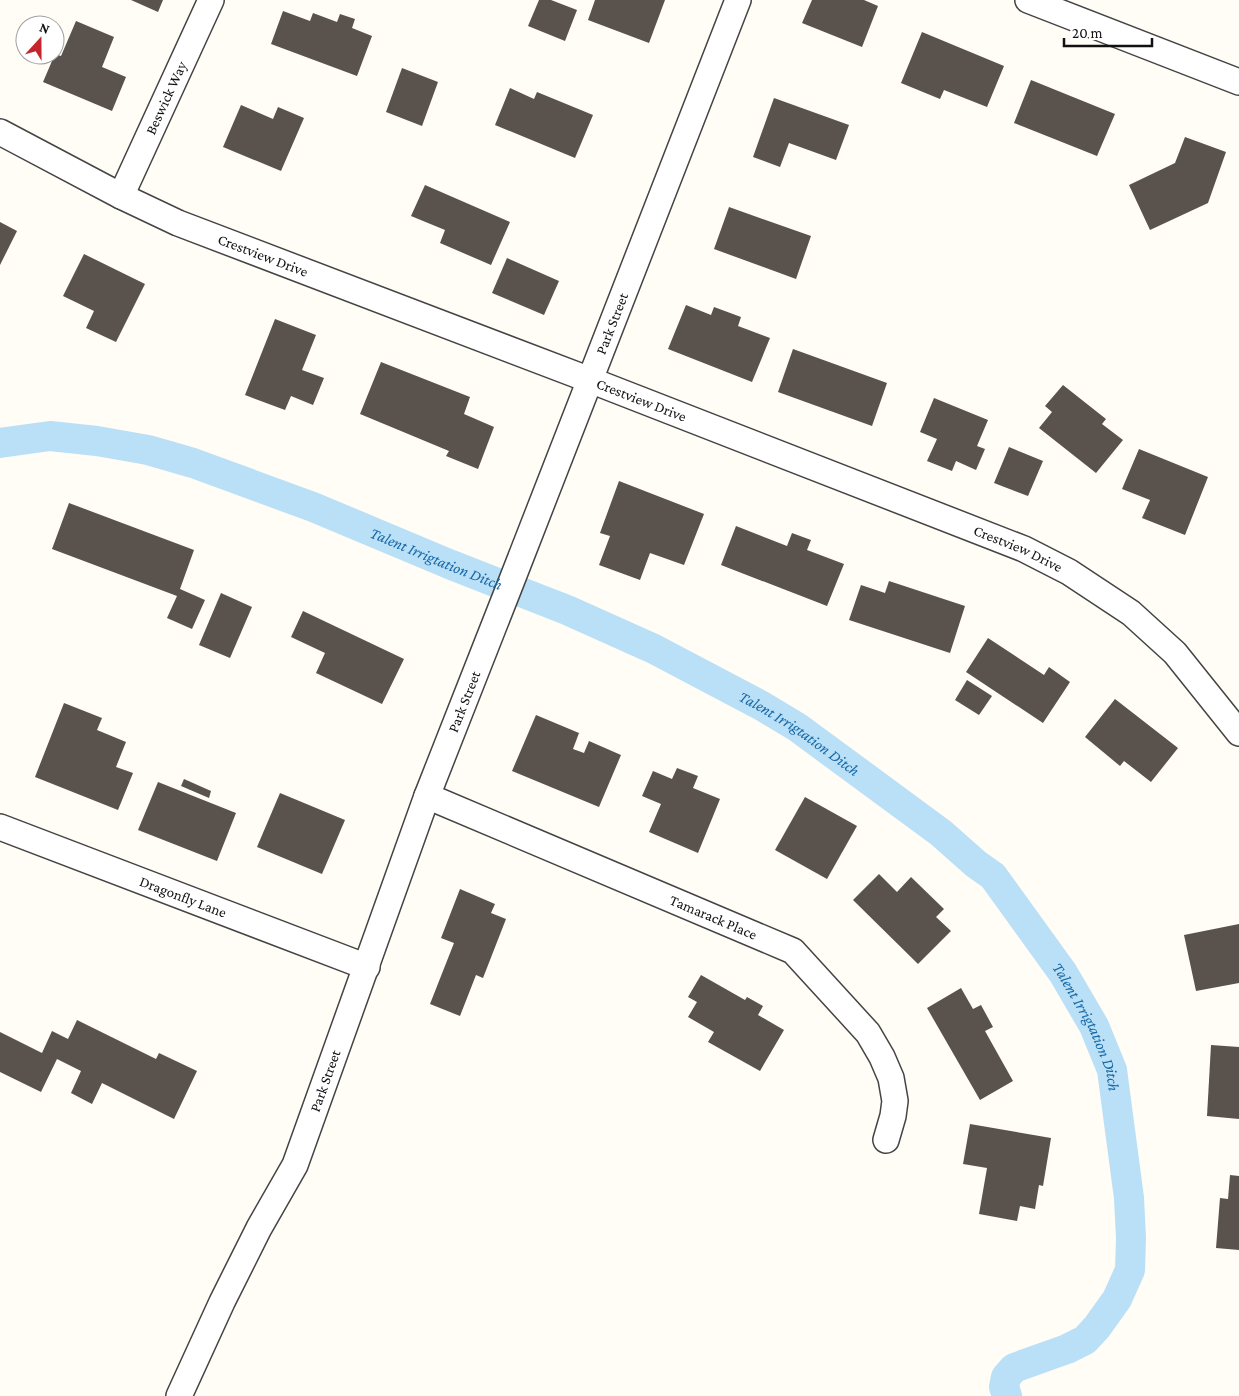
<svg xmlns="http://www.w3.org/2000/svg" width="1239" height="1396" font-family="'Crimson Pro',serif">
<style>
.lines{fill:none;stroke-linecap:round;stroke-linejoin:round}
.canal{stroke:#b9e0f7;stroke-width:30}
.building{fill:#5a524d}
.street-casing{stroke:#444;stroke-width:28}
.street{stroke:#fff;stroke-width:25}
.labels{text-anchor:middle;stroke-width:5;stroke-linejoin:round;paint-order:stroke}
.street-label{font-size:15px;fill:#111;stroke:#fff}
.water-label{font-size:16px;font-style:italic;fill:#1768a6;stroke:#fff}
</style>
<rect width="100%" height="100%" fill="#fffdf5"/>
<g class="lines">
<path class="canal" id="s1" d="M0,443L50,436L97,441L148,450L193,463L313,507L449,564L567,610L654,649L762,706L797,727L941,833L976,864L993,876L1063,973L1094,1026L1112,1070L1129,1198L1131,1238L1130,1270L1117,1299L1097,1327L1085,1340L1067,1349L1014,1368L1006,1377L1004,1387L1007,1396"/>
</g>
<g class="building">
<polygon points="131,0 163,0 158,12"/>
<polygon points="539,0 551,0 577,10 565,41 528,26"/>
<polygon points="595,0 665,0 649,43 588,20"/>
<polygon points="812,0 864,0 878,6 862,47 802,23"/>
<polygon points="283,11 310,21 313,13 337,22 340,14 355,19 352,28 372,36 357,76 271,44"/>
<polygon points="76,21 114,37 102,67 126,77 112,111 43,82 55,54 61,56"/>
<polygon points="922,32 1004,66 987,107 944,90 940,99 901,83"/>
<polygon points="402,68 438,82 422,126 386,112"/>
<polygon points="1031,80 1115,114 1097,156 1014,123"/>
<polygon points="510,88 534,99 537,92 593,115 575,158 495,125"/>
<polygon points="774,98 849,125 836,160 789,143 780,167 753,157"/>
<polygon points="241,105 273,119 278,107 304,118 281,171 223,147"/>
<polygon points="1185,137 1226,152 1208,203 1150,230 1129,185 1175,163"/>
<polygon points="425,185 510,222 491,265 440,243 445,230 411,216"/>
<polygon points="729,207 811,236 796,279 714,249"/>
<polygon points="0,222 17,231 0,265"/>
<polygon points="84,254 145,284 116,342 86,328 94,311 63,296"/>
<polygon points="507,258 559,281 544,315 492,293"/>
<polygon points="686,305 711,315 714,307 741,317 738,326 770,338 752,382 668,349"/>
<polygon points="275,319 316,335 302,370 324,378 313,405 291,396 285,410 245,395"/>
<polygon points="793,349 887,383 872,426 778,392"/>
<polygon points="381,362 470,397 464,414 494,427 478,469 446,456 449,451 360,414"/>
<polygon points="1063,385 1106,419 1102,424 1123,440 1096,473 1039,428 1052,412 1045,406"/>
<polygon points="934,398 988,420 977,446 985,449 976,470 956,461 952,471 927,461 937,439 920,432"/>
<polygon points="1009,447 1043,461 1028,496 994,483"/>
<polygon points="1139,449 1208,477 1185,535 1142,518 1150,500 1122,489"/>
<polygon points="619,481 704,514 684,565 650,553 640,580 599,565 610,536 600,533"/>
<polygon points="69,503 194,550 180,589 205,600 192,629 167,618 177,596 52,549"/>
<polygon points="736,526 787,546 792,533 811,540 807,550 844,564 827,606 721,565"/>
<polygon points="889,581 965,606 950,653 849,620 861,585 885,593"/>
<polygon points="221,593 252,607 230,658 199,645"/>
<polygon points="303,611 404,659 382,704 316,673 325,653 291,637"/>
<polygon points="988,638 1044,675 1049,667 1070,682 1043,723 966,672"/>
<polygon points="967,680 992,696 979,715 955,700"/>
<polygon points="1115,699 1178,748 1151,782 1124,761 1120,766 1085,737"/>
<polygon points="64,703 102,718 97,730 126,742 116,767 133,773 118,810 35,777"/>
<polygon points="536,715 579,733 573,749 584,753 589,741 621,755 599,807 512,771"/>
<polygon points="677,768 698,776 693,788 720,799 698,853 649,832 661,804 642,796 653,771 672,779"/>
<polygon points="184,779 211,791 209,798 181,786"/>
<polygon points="158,782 236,813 217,861 138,830"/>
<polygon points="280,793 345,820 322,874 257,847"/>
<polygon points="805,797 857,826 827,879 775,850"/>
<polygon points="879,874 897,892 911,877 944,909 936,917 951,931 918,964 853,900"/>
<polygon points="460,889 495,904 491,913 506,919 483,978 476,975 460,1016 430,1004 454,943 441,938"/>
<polygon points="1239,924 1239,983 1196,991 1184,935"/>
<polygon points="701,975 745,1000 747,997 763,1006 758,1015 784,1030 760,1071 708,1042 714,1032 688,1017 697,1002 688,997"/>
<polygon points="961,988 973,1009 981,1005 993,1027 985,1031 1013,1081 980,1100 927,1008"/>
<polygon points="77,1020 156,1059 159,1053 197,1071 174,1119 102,1083 92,1104 71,1093 81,1071 57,1059 41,1092 0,1072 0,1032 42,1053 52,1031 68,1039"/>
<polygon points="1211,1045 1239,1047 1239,1119 1207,1116"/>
<polygon points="970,1124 1051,1138 1043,1186 1039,1185 1035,1209 1020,1206 1017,1221 979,1214 987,1168 963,1164"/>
<polygon points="1230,1175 1239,1176 1239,1250 1216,1248 1220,1198 1228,1199"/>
</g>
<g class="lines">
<defs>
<g id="street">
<polyline points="1028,0 1239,82"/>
<path id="s2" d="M0,132L121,196L178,223L590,380L1024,549L1069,572L1131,613L1175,653L1239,733"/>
<path id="s3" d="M121,196L211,0"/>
<path id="s4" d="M427,796L793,951L868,1033L882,1057L891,1078L895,1101L893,1116L886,1140"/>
<path id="s5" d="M0,827L367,967"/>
<path id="s6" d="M179,1396L222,1302L259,1228L295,1165L427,796L512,580L738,0"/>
</g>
</defs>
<use href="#street" class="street-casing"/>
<use href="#street" class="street"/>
</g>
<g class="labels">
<g class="street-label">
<text dy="5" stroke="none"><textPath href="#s3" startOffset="108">Beswick Way</textPath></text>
<text dy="5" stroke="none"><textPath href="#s2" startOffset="291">Crestview Drive</textPath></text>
<text dy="5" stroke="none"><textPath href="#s6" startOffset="1158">Park Street</textPath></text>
<text dy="5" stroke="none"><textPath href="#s2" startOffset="696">Crestview Drive</textPath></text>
<text dy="5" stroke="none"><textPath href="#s2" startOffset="1101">Crestview Drive</textPath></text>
<text dy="5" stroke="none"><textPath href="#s6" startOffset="752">Park Street</textPath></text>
<text dy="5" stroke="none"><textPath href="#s5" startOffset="196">Dragonfly Lane</textPath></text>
<text dy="5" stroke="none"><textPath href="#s4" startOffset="311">Tamarack Place</textPath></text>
<text dy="5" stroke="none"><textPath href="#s6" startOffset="348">Park Street</textPath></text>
</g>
<g class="water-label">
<text dy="6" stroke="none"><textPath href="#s1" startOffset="458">Talent Irrigtation Ditch</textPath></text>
<text dy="6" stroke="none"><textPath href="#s1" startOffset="862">Talent Irrigtation Ditch</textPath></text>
<text dy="6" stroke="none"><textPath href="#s1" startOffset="1282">Talent Irrigtation Ditch</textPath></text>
</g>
</g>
<g transform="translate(40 40) rotate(21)"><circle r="24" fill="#ffffff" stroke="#a0a0a0"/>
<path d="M0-4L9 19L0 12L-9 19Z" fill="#c4262e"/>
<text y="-8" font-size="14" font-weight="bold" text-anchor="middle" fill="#111111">N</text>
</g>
<path d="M1064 38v8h88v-8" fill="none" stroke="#111111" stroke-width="2.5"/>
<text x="1072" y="38" font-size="15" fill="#111111" stroke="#ffffff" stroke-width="4" paint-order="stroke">20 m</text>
</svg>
